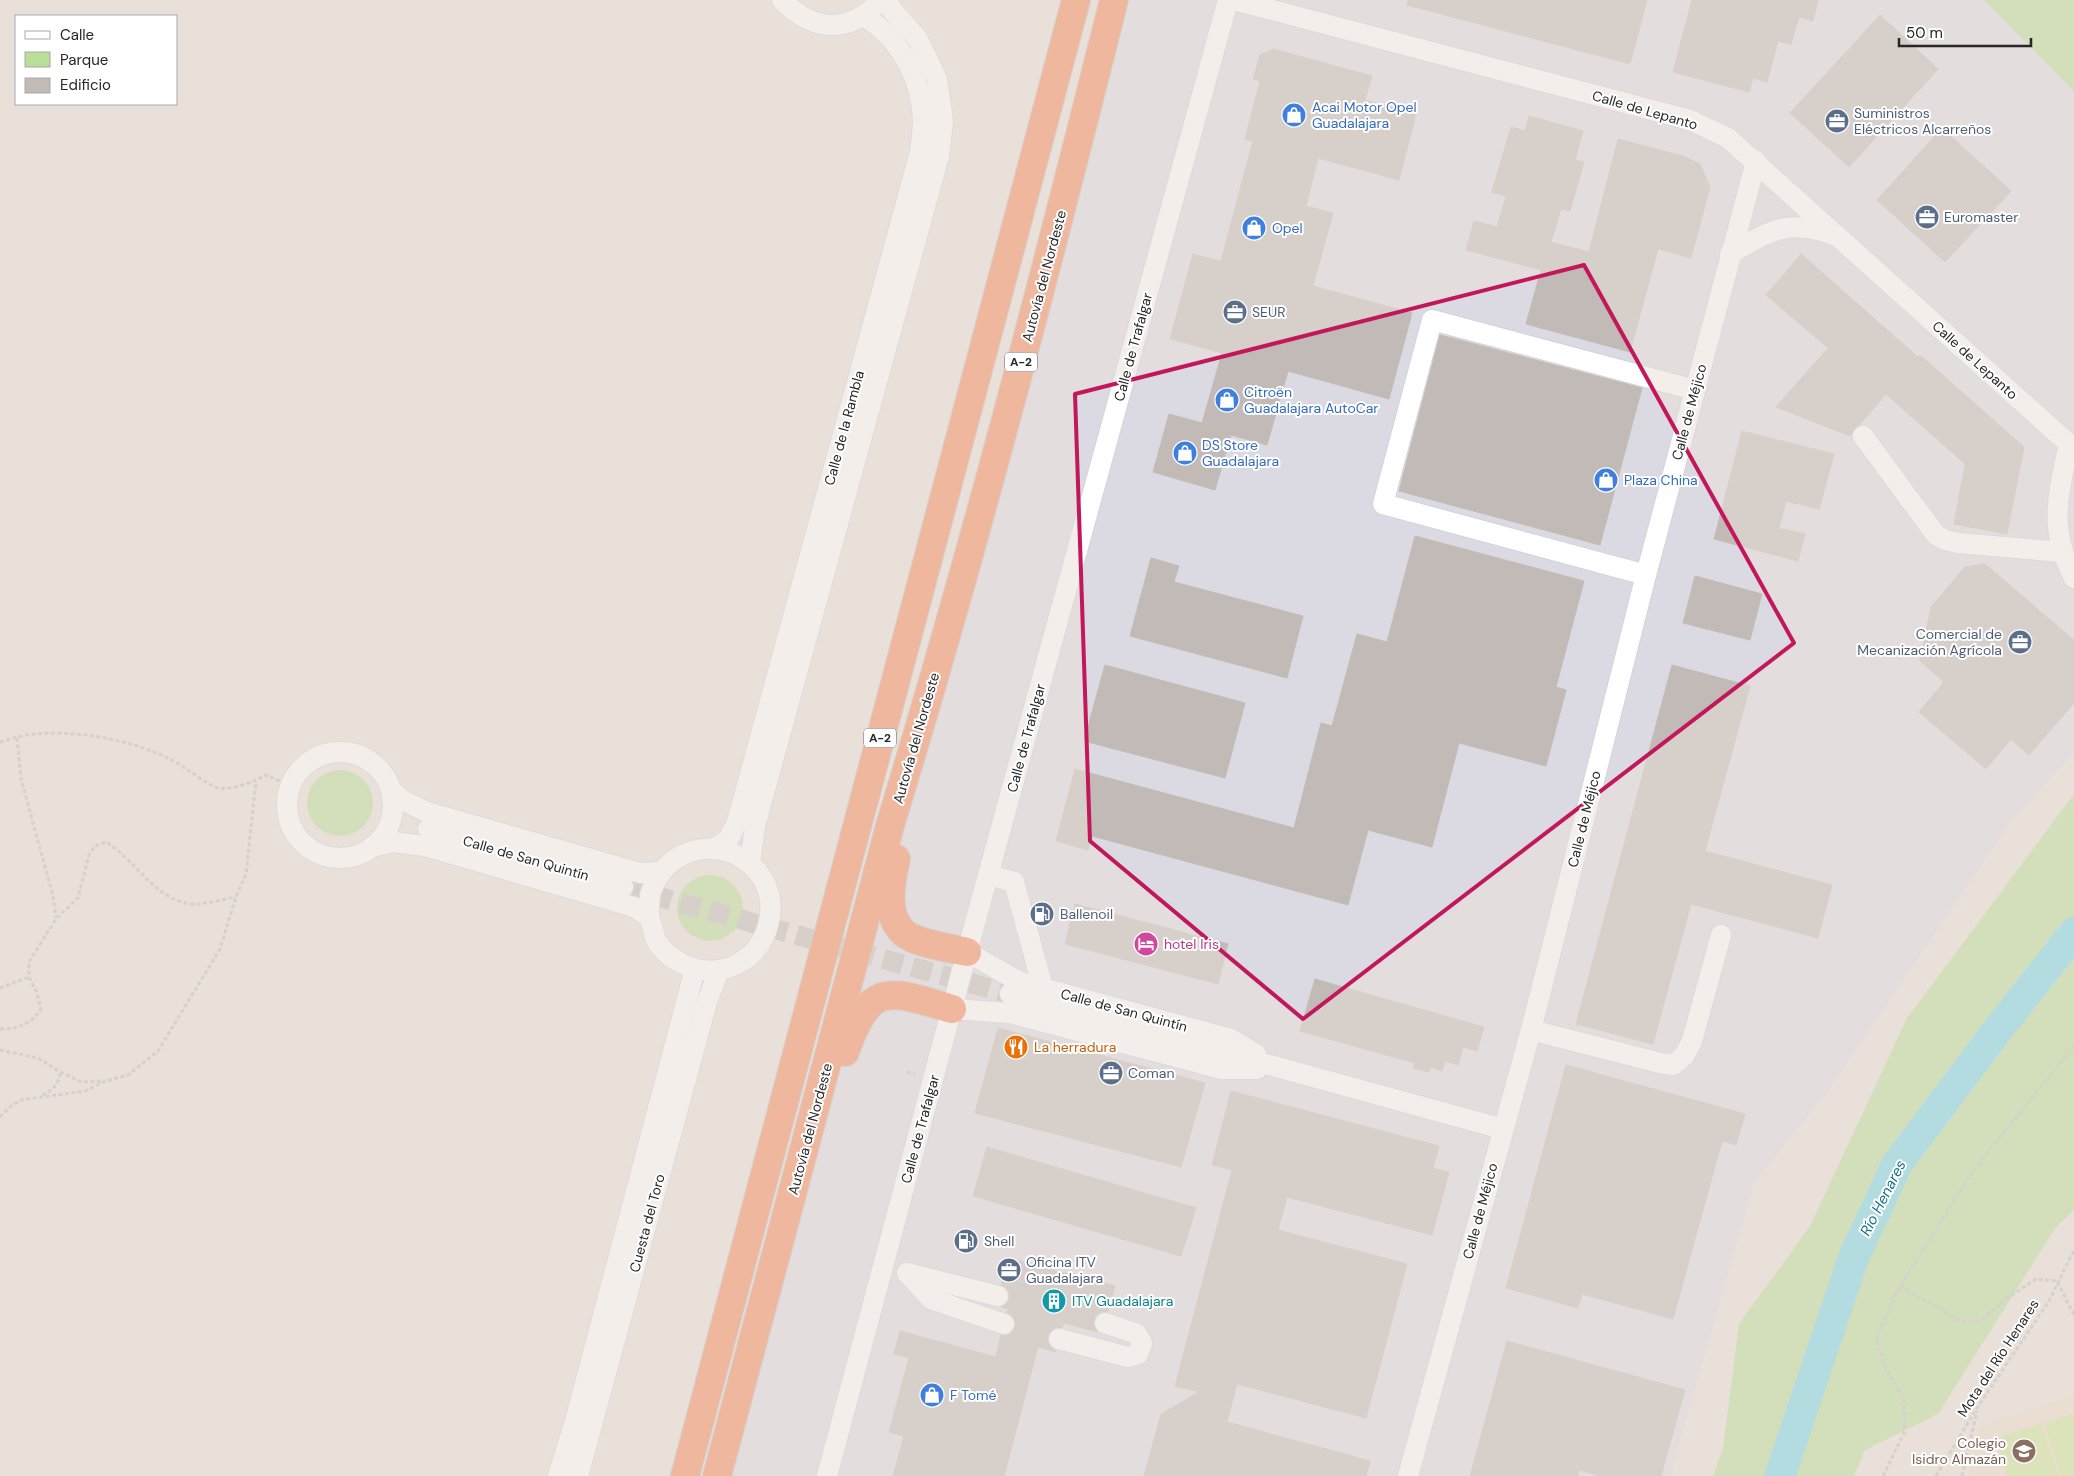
<svg xmlns="http://www.w3.org/2000/svg" width="2074" height="1476" font-family="'DM Sans',sans-serif">
<style>
.industrial{fill:#dbdae2}
.education{fill:#eadbc9}
.green{fill:#b8de98}
.pitch{fill:#cde594}
.lines{fill:none;stroke-linecap:round;stroke-linejoin:round}
.river{stroke:#70d7e7;stroke-width:31}
.building{fill:#c1bab6;stroke:#c4bcb3}
.minor-tunnel{stroke:#c2bbb5;stroke-width:20;stroke-dasharray:20 10;stroke-linecap:butt}
.minor-casing{stroke:#cfd4e0;stroke-width:22}
.highway-casing{stroke:#bebebe;stroke-width:30}
.path{stroke:#bebebe;stroke-width:3;stroke-dasharray:4 2.5;stroke-linecap:butt}
.minor{stroke:#fff;stroke-width:20}
.highway{stroke:#f58858;stroke-width:28}
.marked{fill:none;stroke:#c2185b;stroke-width:4;stroke-linejoin:round}
.labels{text-anchor:middle;stroke-width:4;stroke-linejoin:round;paint-order:stroke}
.shield{fill:#fff;stroke:#686868;stroke-width:1}
.shield-label{font-size:12px;font-weight:bold;fill:#272727}
.shop-label{font-size:14px;fill:#366cbe;stroke:#fff;text-anchor:start}
.street-label{font-size:14px;fill:#272727;stroke:#fff}
.service-label{font-size:14px;fill:#4e5e75;stroke:#fff;text-anchor:start}
.hotel-label{font-size:14px;fill:#b23c85;stroke:#fff;text-anchor:start}
.food-label{font-size:14px;fill:#c56008;stroke:#fff;text-anchor:start}
.culture-label{font-size:14px;fill:#0d838f;stroke:#fff;text-anchor:start}
.education-label{font-size:14px;fill:#785e54;stroke:#fff;text-anchor:end}
.water-label{font-size:15px;font-style:italic;fill:#14748e;stroke:#fff}
</style>
<rect width="100%" height="100%" fill="#e9e0d9"/>
<polygon class="industrial" points="1117,0 1988,0 2074,91 2074,753 2010,823 1824,1097 1755,1181 1670,1476 720,1476"/>
<polygon class="education" points="2074,1395 2074,1476 1969,1476 1980,1426"/>
<g class="green">
<polygon points="1984,0 2074,0 2074,91"/>
<circle cx="340" cy="803" r="33"/>
<polygon points="2074,794 2074,1210 2056,1227 1938,1414 1865,1450 1854,1476 1713,1476 1723,1448 1739,1324 1810,1226 1907,1018"/>
<circle cx="710" cy="908" r="33"/>
</g>
<g class="pitch">
<polygon points="2074,1413 2074,1476 2061,1476 2044,1423"/>
<polygon points="2041,1423 2059,1476 2007,1476 1995,1439"/>
</g>
<g class="lines">
<polyline class="river" points="1780,1476 1853,1259 1897,1164 1999,1028 2074,933"/>
</g>
<g class="building">
<polygon points="1408,0 1647,0 1630,64 1407,5"/>
<polygon points="1692,0 1818,0 1813,21 1799,17 1791,44 1778,41 1767,82 1753,78 1749,92 1673,72"/>
<polygon points="1880,15 1938,69 1849,167 1790,113"/>
<polygon points="1273,49 1372,76 1365,100 1416,114 1399,180 1318,158 1306,206 1333,213 1313,286 1412,313 1389,399 1288,371 1267,445 1231,435 1215,490 1153,472 1169,414 1202,423 1222,353 1170,339 1193,254 1221,261 1253,141 1245,139 1260,81 1253,79 1260,55"/>
<polygon points="1529,116 1583,131 1575,160 1584,162 1570,211 1561,209 1551,242 1589,252 1618,139 1683,156 1700,164 1710,187 1691,258 1658,249 1630,352 1526,324 1541,270 1466,250 1474,221 1497,227 1506,196 1492,192 1511,127 1525,131"/>
<polygon points="1942,128 2011,191 1945,262 1877,200"/>
<polygon points="1801,254 1918,357 1920,355 2024,447 2007,534 1954,524 1965,464 1886,394 1850,436 1776,407 1828,348 1766,295"/>
<polygon points="1440,335 1642,388 1600,545 1399,491"/>
<polygon points="1742,431 1834,454 1819,509 1786,501 1779,528 1805,534 1798,561 1714,539"/>
<polygon points="1415,536 1584,581 1556,687 1566,690 1546,766 1459,743 1432,847 1368,830 1348,905 1092,836 1088,850 1056,841 1075,769 1294,828 1321,723 1332,726 1357,634 1387,642"/>
<polygon points="1151,558 1179,566 1174,582 1303,616 1287,678 1130,636"/>
<polygon points="1985,564 2074,640 2074,703 2029,755 2011,739 1986,769 1919,712 1944,682 1920,661 1931,607 1965,567"/>
<polygon points="1695,576 1762,594 1750,640 1683,623"/>
<polygon points="1105,665 1245,703 1225,778 1084,741"/>
<polygon points="1672,665 1750,686 1705,851 1832,885 1818,938 1691,904 1653,1044 1576,1024"/>
<polygon points="1075,904 1228,944 1218,984 1065,944"/>
<polygon points="1315,979 1484,1027 1477,1051 1463,1047 1458,1065 1445,1061 1442,1071 1431,1067 1429,1072 1413,1068 1415,1063 1300,1031"/>
<polygon points="998,1028 1205,1083 1181,1167 975,1113"/>
<polygon points="1566,1065 1745,1114 1736,1145 1722,1141 1673,1319 1582,1294 1578,1308 1506,1288"/>
<polygon points="1231,1091 1439,1146 1433,1168 1449,1172 1432,1235 1287,1197 1278,1230 1407,1264 1366,1418 1237,1384 1227,1422 1370,1461 1366,1476 1144,1476 1161,1414 1199,1392 1175,1386 1232,1170 1212,1165"/>
<polygon points="987,1147 1196,1208 1181,1256 973,1196"/>
<polygon points="1009,1258 1115,1286 1108,1312 1102,1312 1094,1319 1094,1326 1098,1332 1064,1323 1062,1328 1055,1328 1048,1336 1048,1343 1056,1352 1038,1347 1004,1476 893,1476 904,1436 889,1432 909,1358 894,1354 900,1331 996,1357 1001,1335 1011,1333 1015,1327 1013,1317 1007,1313 1008,1309 1002,1307 1007,1304 1010,1298 1009,1292 1001,1285"/>
<polygon points="1507,1341 1685,1390 1661,1476 1600,1476 1579,1470 1578,1476 1470,1476"/>
</g>
<g class="lines">
<g class="minor-tunnel">
<polyline points="623,887 1010,994"/>
<polyline points="998,1296 1105,1323"/>
<polyline points="1004,1324 1059,1339"/>
</g>
<defs>
<g id="minor">
<path d="M782,0C809,28 842,35 873,8"/>
<polyline points="1234,0 1690,120 1728,138 2069,444"/>
<path d="M1730,254C1770,231 1787,218 1834,235"/>
<polyline points="1863,436 1936,535 1945,540 1958,543 2062,552"/>
<path d="M2074,449L2069,444C2058,495 2048,529 2074,578"/>
<polyline points="1646,575 1383,504 1432,320 1695,390"/>
<circle cx="340" cy="805" r="53"/>
<polyline points="391,790 402,800 427,812 640,873 661,872"/>
<polyline points="428,829 623,887"/>
<path d="M372,847L393,842L425,846L634,907C638,910 645,914 649,918C653,924 653,933 656,940C659,946 668,956 674,959C693,972 719,975 739,963C754,955 764,941 768,925C785,865 711,824 667,866C660,873 652,885 650,896C649,903 649,911 649,918"/>
<path d="M714,848L728,840L737,822L920,152C921,142 923,131 923,121C922,79 900,37 863,16"/>
<polyline points="750,863 755,826 939,156 943,121 937,79 918,39 891,9 888,0"/>
<polyline points="988,875 1014,882 1043,988"/>
<polyline points="967,952 1020,982 1231,1039 1256,1054"/>
<polyline points="1010,994 1503,1129"/>
<polyline points="952,1009 1010,1013 1222,1069 1257,1069"/>
<polyline points="1531,1030 1660,1063 1673,1065 1684,1056 1692,1041 1721,935"/>
<polyline points="998,1296 907,1273 931,1299 1004,1324"/>
<polyline points="1059,1339 1128,1357 1138,1354 1142,1343 1137,1334 1105,1323"/>
<polyline points="558,1476 574,1425 695,969"/>
<polyline points="578,1476 707,1002 719,970"/>
<polyline points="827,1476 967,952 1228,0"/>
<polyline points="1408,1476 1531,1030 1646,575 1756,161"/>
</g>
<g id="highway">
<path d="M896,859C891,881 884,916 904,933C917,944 951,948 967,952"/>
<path d="M845,1052C870,980 888,990 952,1009"/>
<polyline points="685,1476 1076,0"/>
<path d="M717,1476L891,822C974,551 1045,275 1114,0"/>
</g>
</defs>
<use href="#minor" class="minor-casing"/>
<use href="#highway" class="highway-casing"/>
<g class="path">
<polyline points="17,738 21,779 53,896 56,918"/>
<path d="M0,742C11,739 23,735 34,734C78,730 133,740 172,760C185,767 206,784 218,788C230,791 256,781 266,775L291,786"/>
<polyline points="0,988 29,977"/>
<path d="M0,1029C18,1030 32,1023 41,1009L37,993L29,977V962L56,919L78,898L89,855L95,846L106,842C136,860 158,905 197,904C210,903 224,899 236,897"/>
<polyline points="0,1050 38,1058 60,1072 82,1082 105,1081"/>
<polyline points="907,1072 915,1074"/>
<path d="M42,1095C53,1090 59,1085 60,1072"/>
<polyline points="0,1117 10,1107 21,1100 85,1091 106,1081 128,1075 158,1051 220,949 236,897 246,874 256,781"/>
<polyline points="1900,1286 1961,1321 1981,1321 2006,1299 2036,1279 2057,1281 2074,1315"/>
<polyline points="1883,1476 1905,1431 1904,1400 1885,1367 1876,1339 1897,1292 1972,1172 2074,1046"/>
<polyline points="1936,1476 1977,1408 2049,1301 2074,1250"/>
<polyline points="1962,1476 1977,1411"/>
</g>
<use href="#minor" class="minor"/>
<use href="#highway" class="highway"/>
</g>
<path d="M0 0H2074V1476H0ZM1584,265L1794,643L1303,1019L1090,841L1075,394Z" fill="#e9e0d9" fill-opacity=".55" fill-rule="evenodd"/>
<path class="marked" d="M1584,265L1794,643L1303,1019L1090,841L1075,394Z"/>
<defs>
<symbol id="shop-disc" viewBox="-11 -11 22 22"><circle r="9.5" fill="#3f7fe0" stroke="#fff"/><path d="M-5-2.5h2.3a2.7 3.5 0 0 1 5.4 0H5L5.5 6h-11ZM-1.5-2.5h3a1.5 2.3 0 0 0-3 0Z" fill="#fff"/></symbol>
<symbol id="office-disc" viewBox="-11 -11 22 22"><circle r="9.5" fill="#5c6f8a" stroke="#fff"/><path d="M-6-3h4V-5.5h4V-3h4V5H-6ZM-1-4.5V-3h2v-1.5ZM-6 0V1H6V0Z" fill="#fff"/></symbol>
<symbol id="fuel-disc" viewBox="-11 -11 22 22"><circle r="9.5" fill="#5c6f8a" stroke="#fff"/><path d="M-5.5-6h7V0h2V4h1.3V-2.5L3-4.5l.8-.8L6-3V5H2.5V1h-1V6h-7ZM-4.2-4.7v3.2H.2V-4.7Z" fill="#fff"/></symbol>
<symbol id="hotel-disc" viewBox="-11 -11 22 22"><circle r="9.5" fill="#d1479c" stroke="#fff"/><path d="M-6-4.5h1.5V1H6V5H4.5V3h-9V5H-6ZM-4 0a1.8 1.8 0 1 1 3.6 0ZM.5 0V-2.5h3Q6-2.5 6 0Z" fill="#fff"/></symbol>
<symbol id="restaurant-disc" viewBox="-11 -11 22 22"><circle r="9.5" fill="#e8710a" stroke="#fff"/><path d="M-5-6h1v4h1v-4h1v4h1v-4h1v5L-1.5 .5V6h-2V.5L-5-1ZM5-6V6H3V1.5H1.5Q1.5-4 5-6Z" fill="#fff"/></symbol>
<symbol id="building-disc" viewBox="-11 -11 22 22"><circle r="9.5" fill="#0f9aa8" stroke="#fff"/><path d="M-4-6H4V6H1V3H-1V6H-4ZM-2.5-4.3h1.7v1.8h-1.7ZM.8-4.3h1.7v1.8H.8ZM-2.5-1h1.7V.8h-1.7ZM.8-1h1.7V.8H.8Z" fill="#fff"/></symbol>
<symbol id="school-disc" viewBox="-11 -11 22 22"><circle r="9.5" fill="#8d6e63" stroke="#fff"/><path d="M0-5L7-2L0 1L-7-2ZM-4 1L0 2.5L4 1V4Q0 6-4 4Z" fill="#fff"/></symbol>
</defs>
<g fill-rule="evenodd">
<use href="#shop-disc" x="1280" y="101" width="28" height="28"/>
<use href="#office-disc" x="1823" y="107" width="28" height="28"/>
<use href="#office-disc" x="1913" y="203" width="28" height="28"/>
<use href="#shop-disc" x="1240" y="214" width="28" height="28"/>
<use href="#office-disc" x="1221" y="298" width="28" height="28"/>
<use href="#shop-disc" x="1213" y="386" width="28" height="28"/>
<use href="#shop-disc" x="1171" y="439" width="28" height="28"/>
<use href="#shop-disc" x="1592" y="466" width="28" height="28"/>
<use href="#office-disc" x="2006" y="628" width="28" height="28"/>
<use href="#fuel-disc" x="1028" y="900" width="28" height="28"/>
<use href="#hotel-disc" x="1132" y="930" width="28" height="28"/>
<use href="#restaurant-disc" x="1002" y="1033" width="28" height="28"/>
<use href="#office-disc" x="1097" y="1059" width="28" height="28"/>
<use href="#fuel-disc" x="952" y="1227" width="28" height="28"/>
<use href="#office-disc" x="995" y="1256" width="28" height="28"/>
<use href="#building-disc" x="1040" y="1287" width="28" height="28"/>
<use href="#shop-disc" x="918" y="1381" width="28" height="28"/>
<use href="#school-disc" x="2010" y="1437" width="28" height="28"/>
</g>
<g class="labels">
<g class="shield">
<rect x="1005" y="352.5" width="32" height="19" rx="4"/>
<rect x="864" y="728.5" width="32" height="19" rx="4"/>
</g>
<g class="shield-label">
<text x="1021" y="366">A-2</text>
<text x="880" y="742">A-2</text>
</g>
<g class="shop-label">
<text x="1312" y="112">Acai Motor Opel<tspan x="1312" dy="16">Guadalajara</tspan></text>
<text x="1272" y="233">Opel</text>
<text x="1244" y="397">Citroën<tspan x="1244" dy="16">Guadalajara AutoCar</tspan></text>
<text x="1202" y="450">DS Store<tspan x="1202" dy="16">Guadalajara</tspan></text>
<text x="1624" y="485">Plaza China</text>
<text x="950" y="1400">F Tomé</text>
</g>
<g class="street-label">
<text transform="translate(1645 110) rotate(16)" y="5">Calle de Lepanto</text>
<text transform="translate(1044 276) rotate(-75)" y="5">Autovía del Nordeste</text>
<text transform="translate(1133 347) rotate(-75)" y="5">Calle de Trafalgar</text>
<text transform="translate(1975 360) rotate(42)" y="5">Calle de Lepanto</text>
<text transform="translate(1689 412) rotate(-75)" y="5">Calle de Méjico</text>
<text transform="translate(844 428) rotate(-75)" y="5">Calle de la Rambla</text>
<text transform="translate(916 738) rotate(-74)" y="5">Autovía del Nordeste</text>
<text transform="translate(1026 738) rotate(-75)" y="5">Calle de Trafalgar</text>
<text transform="translate(1584 819) rotate(-76)" y="5">Calle de Méjico</text>
<text transform="translate(526 858) rotate(16)" y="5">Calle de San Quintín</text>
<text transform="translate(1124 1010) rotate(15)" y="5">Calle de San Quintín</text>
<text transform="translate(810 1129) rotate(-75)" y="5">Autovía del Nordeste</text>
<text transform="translate(920 1129) rotate(-75)" y="5">Calle de Trafalgar</text>
<text transform="translate(1480 1211) rotate(-75)" y="5">Calle de Méjico</text>
<text transform="translate(647 1223) rotate(-75)" y="5">Cuesta del Toro</text>
<text transform="translate(1998 1358) rotate(-57)" y="5">Mota del Río Henares</text>
</g>
<g class="service-label">
<text x="1854" y="118">Suministros<tspan x="1854" dy="16">Eléctricos Alcarreños</tspan></text>
<text x="1944" y="222">Euromaster</text>
<text x="1252" y="317">SEUR</text>
<text x="2002" y="639" text-anchor="end">Comercial de<tspan x="2002" dy="16">Mecanización Agrícola</tspan></text>
<text x="1060" y="919">Ballenoil</text>
<text x="1128" y="1078">Coman</text>
<text x="984" y="1246">Shell</text>
<text x="1026" y="1267">Oficina ITV<tspan x="1026" dy="16">Guadalajara</tspan></text>
</g>
<g class="hotel-label">
<text x="1164" y="949">hotel Iris</text>
</g>
<g class="food-label">
<text x="1034" y="1052">La herradura</text>
</g>
<g class="culture-label">
<text x="1072" y="1306">ITV Guadalajara</text>
</g>
<g class="education-label">
<text x="2006" y="1448">Colegio<tspan x="2006" dy="16">Isidro Almazán</tspan></text>
</g>
<g class="water-label">
<text transform="translate(1883 1198) rotate(-63)" y="5">Río Henares</text>
</g>
</g>
<rect x="15" y="15" width="162" height="90" fill="#ffffff" stroke="#a9a9a9"/>
<rect x="25" y="31" width="25" height="8" fill="#ffffff" stroke="#a9a9a9"/>
<text x="60" y="40" font-size="15" fill="#272727">Calle</text>
<rect x="25" y="52" width="25" height="15" fill="#b8de98" stroke="#a9a9a9"/>
<text x="60" y="65" font-size="15" fill="#272727">Parque</text>
<rect x="25" y="78" width="25" height="15" fill="#c1bab6" stroke="#a9a9a9"/>
<text x="60" y="90" font-size="15" fill="#272727">Edificio</text>
<path d="M1899 38v8h132v-8" fill="none" stroke="#272727" stroke-width="2.5"/>
<text x="1906" y="38" font-size="15" fill="#272727" stroke="#ffffff" stroke-width="4" paint-order="stroke">50 m</text>
</svg>
